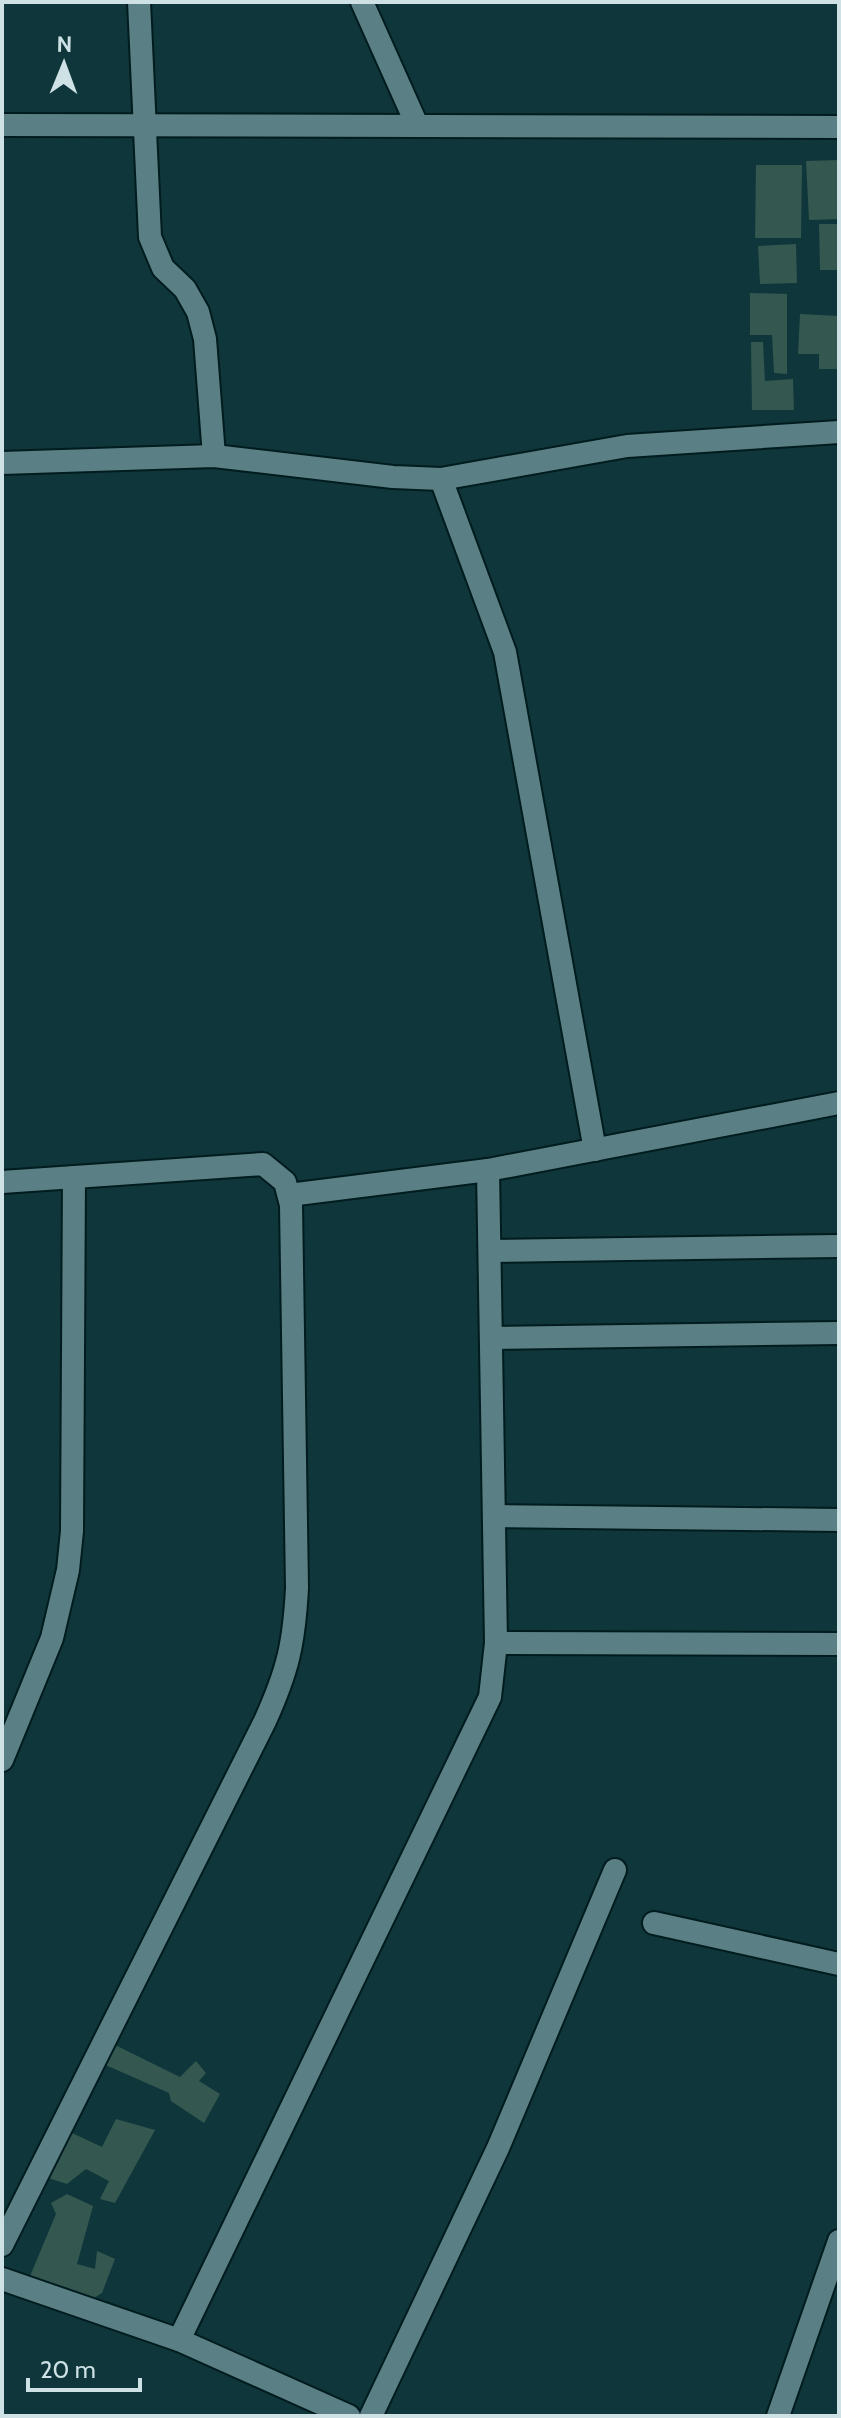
<svg xmlns="http://www.w3.org/2000/svg" width="841" height="2418" font-family="Cabin,sans-serif">
<style>
.building{fill:#34574f}
.lines{fill:none;stroke-linecap:round;stroke-linejoin:round}
.minor-casing{stroke:#011c1f;stroke-width:26}
.minor{stroke:#5a8085;stroke-width:22}
</style>
<rect width="100%" height="100%" fill="#0f363a"/>
<g class="building">
<polygon points="839,160 839,219 809,220 806,161"/>
<polygon points="756,165 802,165 801,238 755,238"/>
<polygon points="819,224 839,224 839,270 820,270"/>
<polygon points="796,244 797,283 760,284 758,246"/>
<polygon points="750,293 787,294 787,374 774,373 772,335 750,335"/>
<polygon points="800,314 839,316 839,369 819,369 819,354 798,354"/>
<polygon points="751,342 763,342 765,381 793,379 794,410 752,410"/>
<polygon points="113,2044 180,2077 196,2061 206,2073 199,2081 220,2094 204,2123 171,2101 169,2093 101,2063"/>
<polygon points="116,2119 155,2130 115,2203 100,2199 109,2181 86,2169 67,2184 48,2178 72,2133 102,2147"/>
<polygon points="67,2194 93,2206 77,2264 95,2269 97,2251 115,2259 102,2293 94,2298 54,2286 30,2276 56,2214 51,2203"/>
</g>
<g class="lines">
<defs>
<g id="minor">
<polyline points="139,2 150,237 163,268 185,289 198,312 205,339 214,456"/>
<polyline points="362,2 417,125"/>
<polyline points="2,125 839,127"/>
<polyline points="2,463 214,456 393,477 441,479 627,446 839,432"/>
<polyline points="441,479 505,652 595,1150"/>
<path d="M2,1182L263,1164L285,1182L291,1205L297,1588C294,1644 288,1670 265,1721L2,2245"/>
<polyline points="289,1195 488,1170 839,1103"/>
<polyline points="490,1251 839,1246"/>
<polyline points="491,1338 839,1333"/>
<polyline points="494,1516 839,1520"/>
<polyline points="496,1643 839,1644"/>
<polyline points="2,1760 52,1638 68,1570 72,1531 74,1177"/>
<polyline points="654,1923 839,1964"/>
<polyline points="2,2279 179,2340 349,2416"/>
<polyline points="179,2340 490,1697 496,1643 488,1170"/>
<polyline points="371,2416 498,2148 615,1870"/>
<polyline points="778,2416 839,2241"/>
</g>
</defs>
<use href="#minor" class="minor-casing"/>
<use href="#minor" class="minor"/>
</g>
<rect width="841" height="2418" fill="none" stroke="#cee2e5" stroke-width="8"/>
<g transform="translate(64 64) rotate(1)" stroke="#0f363a" stroke-width="6" paint-order="stroke">
<path d="M0-6L14 30L0 20L-14 30Z" fill="#cee2e5"/>
<text y="-12" font-size="22" font-weight="bold" text-anchor="middle" fill="#cee2e5">N</text>
</g>
<path d="M28 2378v12h112v-12" fill="none" stroke="#cee2e5" stroke-width="4"/>
<text x="40" y="2378" font-size="24" fill="#cee2e5" stroke="#0f363a" stroke-width="6" paint-order="stroke">20 m</text>
</svg>
